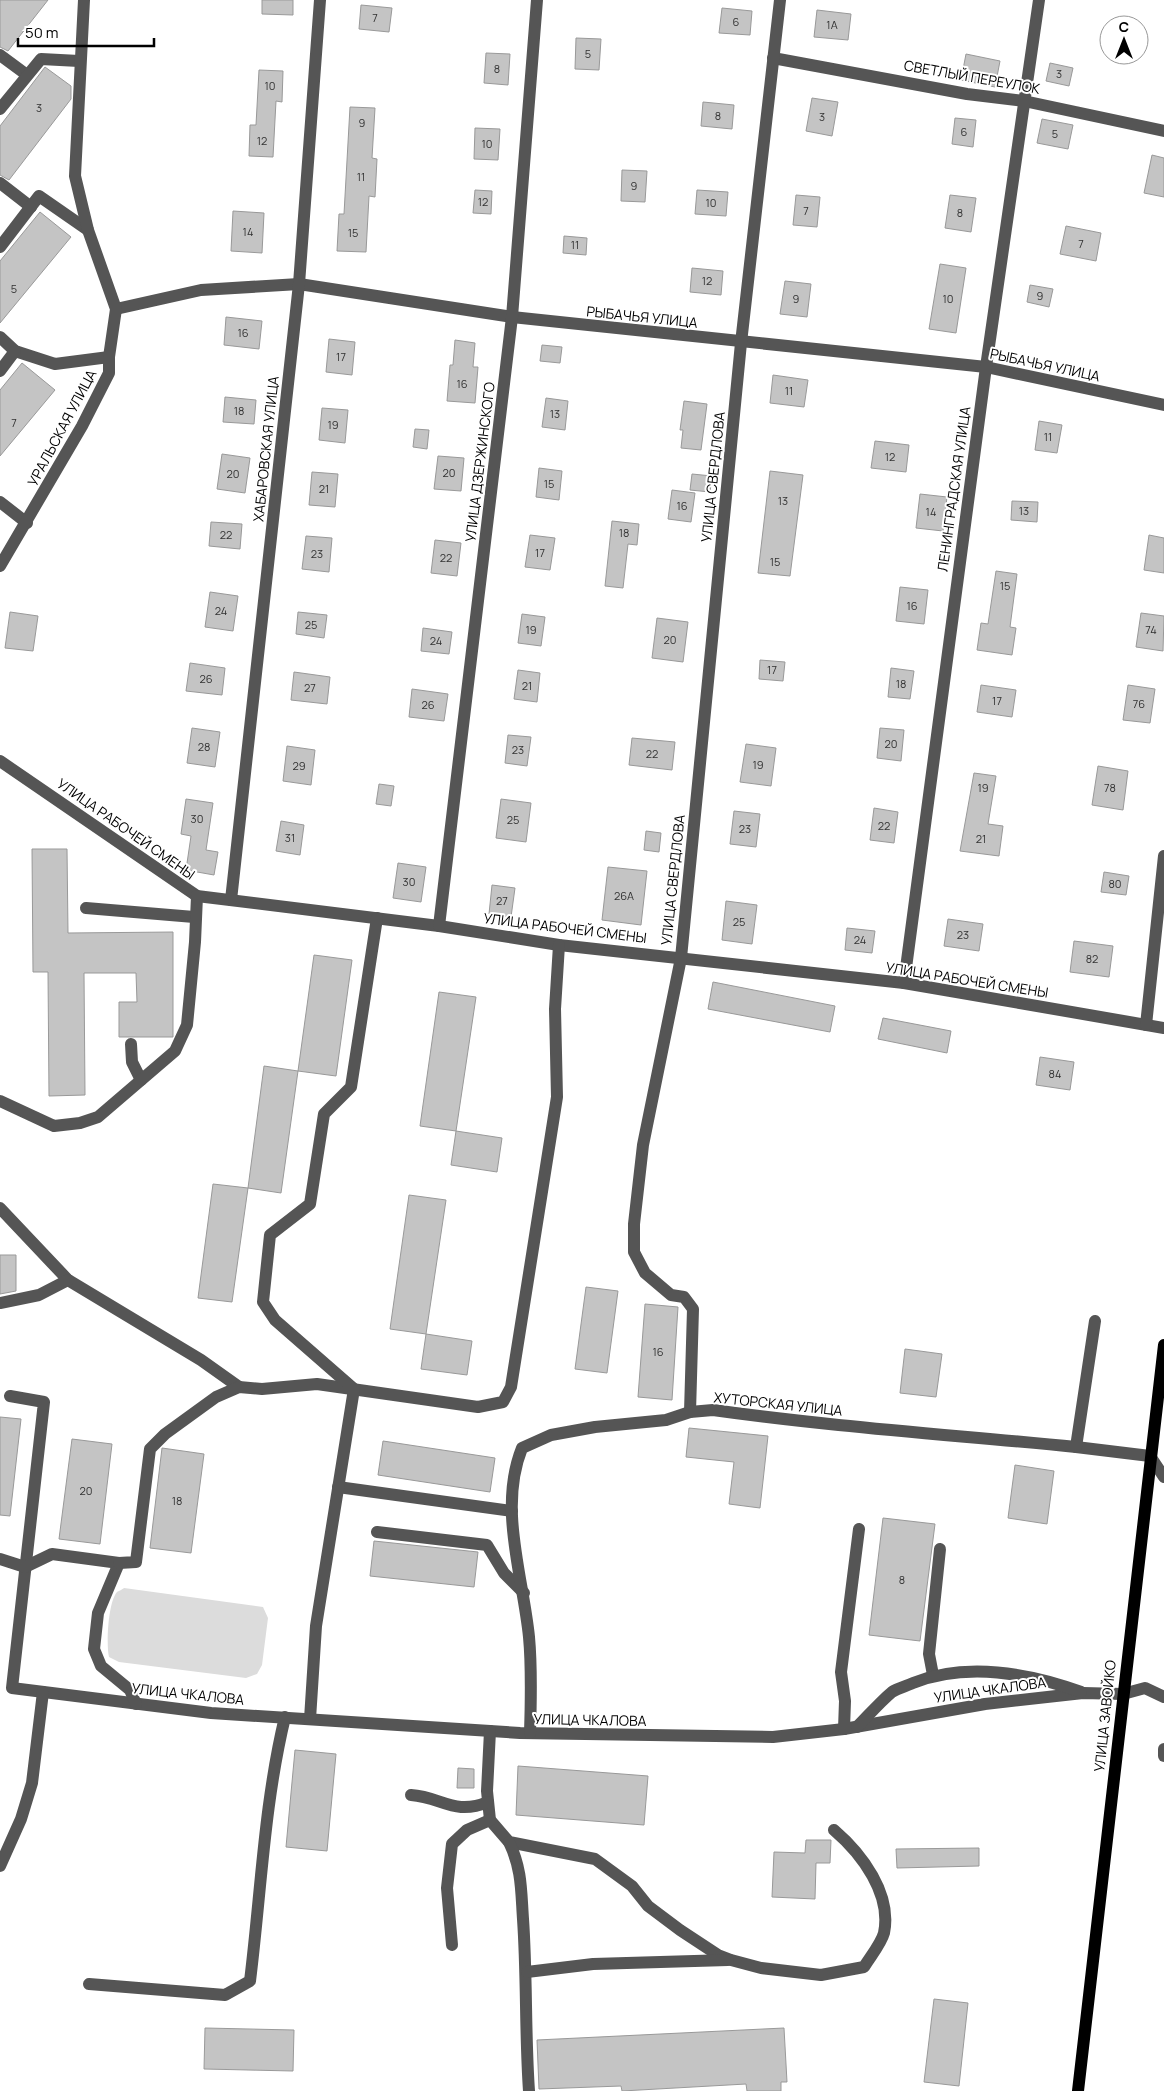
<svg xmlns="http://www.w3.org/2000/svg" width="1164" height="2091" font-family="Manrope,sans-serif">
<style>
.green{fill:#dcdcdc}
.building{fill:#c4c4c4;stroke:#999}
.lines{fill:none;stroke-linecap:round;stroke-linejoin:round}
.minor{stroke:#555;stroke-width:12}
.major{stroke:#000;stroke-width:12}
.labels{text-anchor:middle;stroke-width:4;stroke-linejoin:round;paint-order:stroke}
.number-label{font-size:11px;fill:#313131}
.street-label{font-size:14px;fill:#000;stroke:#fff}
</style>
<rect width="100%" height="100%" fill="#fff"/>
<path class="green" d="M124,1588L263,1607L268,1618L262,1665L257,1674L246,1678L119,1662L109,1657C106,1645 108,1602 117,1592C117,1592 123,1589 124,1588Z"/>
<g class="building">
<polygon points="0,0 48,0 8,51 0,47"/>
<polygon points="262,0 293,0 293,15 262,14"/>
<polygon points="361,5 392,8 389,32 359,29"/>
<polygon points="722,8 752,11 750,35 719,33"/>
<polygon points="817,10 851,14 848,40 814,37"/>
<polygon points="576,38 601,39 599,70 575,69"/>
<polygon points="486,53 510,54 508,85 484,83"/>
<polygon points="966,54 1000,61 995,87 961,80"/>
<polygon points="1050,63 1073,68 1069,86 1046,81"/>
<polygon points="45,67 71,86 71,99 9,180 0,175 0,126"/>
<polygon points="259,70 283,71 282,102 276,101 273,157 249,156 250,125 256,125"/>
<polygon points="812,98 838,102 832,136 806,131"/>
<polygon points="703,102 734,105 732,129 701,126"/>
<polygon points="350,107 375,108 372,158 377,159 375,197 369,196 366,252 337,251 339,214 344,214"/>
<polygon points="955,118 976,120 973,147 952,144"/>
<polygon points="1042,119 1073,125 1068,149 1037,143"/>
<polygon points="475,128 500,129 498,160 474,159"/>
<polygon points="1152,155 1164,158 1164,197 1144,193"/>
<polygon points="622,170 647,171 645,202 621,201"/>
<polygon points="475,190 492,191 491,214 473,213"/>
<polygon points="697,190 728,192 726,216 695,214"/>
<polygon points="796,195 820,197 817,227 793,225"/>
<polygon points="950,195 976,198 971,232 945,228"/>
<polygon points="233,211 264,213 262,253 231,251"/>
<polygon points="40,212 71,237 0,323 0,261"/>
<polygon points="1066,226 1101,233 1096,261 1060,254"/>
<polygon points="564,236 587,238 586,255 563,253"/>
<polygon points="940,264 966,268 956,333 929,329"/>
<polygon points="692,268 723,271 721,295 690,292"/>
<polygon points="785,281 811,284 807,317 780,314"/>
<polygon points="1030,285 1053,289 1049,307 1027,302"/>
<polygon points="226,317 262,321 259,349 224,345"/>
<polygon points="329,339 355,342 352,375 326,372"/>
<polygon points="455,340 475,343 473,367 478,367 475,403 447,401 450,365 453,365"/>
<polygon points="542,345 562,347 560,363 540,361"/>
<polygon points="22,363 55,390 0,456 0,390"/>
<polygon points="773,375 808,380 804,407 770,403"/>
<polygon points="225,397 256,400 254,424 223,422"/>
<polygon points="546,398 568,401 565,430 542,427"/>
<polygon points="684,401 707,404 701,450 681,448 683,430 680,430"/>
<polygon points="322,408 348,410 345,443 319,440"/>
<polygon points="1039,421 1062,425 1057,453 1035,450"/>
<polygon points="415,429 429,430 427,449 413,447"/>
<polygon points="875,441 909,445 906,472 871,468"/>
<polygon points="222,454 250,458 245,493 217,489"/>
<polygon points="438,456 464,458 461,491 434,489"/>
<polygon points="539,468 562,471 559,500 536,497"/>
<polygon points="770,471 803,475 790,576 758,573"/>
<polygon points="312,472 338,474 335,507 309,505"/>
<polygon points="692,474 712,476 710,492 690,490"/>
<polygon points="672,490 695,493 691,522 668,519"/>
<polygon points="920,494 947,497 943,531 916,528"/>
<polygon points="1012,501 1038,502 1037,522 1011,520"/>
<polygon points="612,521 639,524 637,545 628,544 623,588 605,586"/>
<polygon points="211,522 242,524 240,549 209,546"/>
<polygon points="530,535 555,538 550,570 525,567"/>
<polygon points="1149,535 1164,538 1164,573 1144,570"/>
<polygon points="306,536 332,538 329,572 302,569"/>
<polygon points="435,540 461,543 457,576 431,573"/>
<polygon points="996,571 1017,574 1010,627 1016,628 1012,655 977,650 981,623 988,624"/>
<polygon points="900,587 928,590 924,624 896,621"/>
<polygon points="210,592 238,596 233,631 205,627"/>
<polygon points="10,612 38,616 33,651 5,648"/>
<polygon points="298,612 327,615 324,638 296,634"/>
<polygon points="1141,613 1164,616 1163,651 1136,647"/>
<polygon points="522,614 545,617 541,646 518,643"/>
<polygon points="657,618 688,622 683,662 652,658"/>
<polygon points="423,628 452,632 449,654 421,651"/>
<polygon points="760,660 785,662 783,681 759,679"/>
<polygon points="190,663 225,668 222,695 186,691"/>
<polygon points="891,668 914,671 910,699 888,697"/>
<polygon points="518,670 540,673 537,702 514,699"/>
<polygon points="294,672 330,677 327,704 291,700"/>
<polygon points="981,685 1016,690 1012,717 977,712"/>
<polygon points="1128,685 1155,689 1150,723 1123,720"/>
<polygon points="412,689 448,694 444,721 409,717"/>
<polygon points="192,728 220,732 215,767 187,763"/>
<polygon points="880,728 904,730 901,761 877,758"/>
<polygon points="508,735 531,737 527,766 505,763"/>
<polygon points="632,738 675,742 672,770 629,765"/>
<polygon points="746,744 776,748 771,786 740,782"/>
<polygon points="287,746 315,750 311,785 283,781"/>
<polygon points="1098,766 1128,771 1123,810 1092,805"/>
<polygon points="974,773 996,776 988,824 1003,826 999,856 960,851"/>
<polygon points="379,784 394,786 391,806 376,804"/>
<polygon points="186,799 213,803 206,850 218,852 214,875 186,870 191,836 181,834"/>
<polygon points="501,799 531,803 526,842 496,838"/>
<polygon points="874,808 898,812 894,843 870,840"/>
<polygon points="734,811 760,814 756,847 730,844"/>
<polygon points="281,821 304,825 300,855 276,851"/>
<polygon points="646,831 661,833 659,852 644,850"/>
<polygon points="32,849 67,849 68,933 173,932 173,1037 119,1037 119,1002 137,1002 136,973 84,973 85,1095 49,1096 48,972 33,972"/>
<polygon points="398,863 426,867 421,902 393,898"/>
<polygon points="608,867 647,871 641,925 602,920"/>
<polygon points="1104,872 1129,876 1126,895 1101,892"/>
<polygon points="492,885 515,888 511,917 489,914"/>
<polygon points="726,901 757,905 752,944 722,940"/>
<polygon points="948,919 983,924 979,951 944,946"/>
<polygon points="847,928 875,931 872,953 845,950"/>
<polygon points="1074,941 1113,946 1109,977 1070,972"/>
<polygon points="314,955 352,960 336,1076 298,1071"/>
<polygon points="713,982 835,1006 830,1032 708,1009"/>
<polygon points="439,992 476,997 456,1131 420,1126"/>
<polygon points="883,1018 951,1031 947,1053 878,1039"/>
<polygon points="1040,1057 1074,1062 1070,1090 1036,1085"/>
<polygon points="264,1066 298,1071 281,1193 248,1188"/>
<polygon points="456,1131 502,1138 497,1172 451,1165"/>
<polygon points="213,1184 248,1188 232,1302 198,1298"/>
<polygon points="409,1195 446,1200 426,1334 390,1329"/>
<polygon points="0,1255 16,1255 16,1291 0,1294"/>
<polygon points="586,1287 618,1291 607,1373 575,1369"/>
<polygon points="645,1304 678,1307 672,1400 638,1397"/>
<polygon points="426,1334 472,1341 467,1375 421,1369"/>
<polygon points="905,1349 942,1354 936,1397 900,1393"/>
<polygon points="0,1417 21,1419 10,1516 0,1515"/>
<polygon points="689,1428 768,1436 760,1508 729,1504 734,1462 686,1457"/>
<polygon points="72,1439 112,1444 100,1544 59,1539"/>
<polygon points="383,1441 495,1458 490,1492 378,1475"/>
<polygon points="162,1448 204,1454 191,1553 150,1548"/>
<polygon points="1015,1465 1054,1471 1047,1524 1008,1518"/>
<polygon points="883,1518 935,1524 920,1641 869,1635"/>
<polygon points="374,1541 478,1552 474,1587 370,1576"/>
<polygon points="295,1750 336,1754 327,1851 286,1847"/>
<polygon points="518,1766 648,1776 644,1825 516,1815"/>
<polygon points="458,1768 474,1769 474,1788 457,1788"/>
<polygon points="806,1840 831,1840 830,1863 816,1863 815,1899 772,1897 774,1852 805,1853"/>
<polygon points="979,1848 979,1866 897,1868 896,1849"/>
<polygon points="934,1999 968,2003 959,2086 924,2082"/>
<polygon points="205,2028 294,2030 293,2071 204,2069"/>
<polygon points="784,2028 787,2082 781,2082 781,2091 747,2091 746,2084 622,2091 621,2086 539,2089 537,2040"/>
</g>
<g class="lines">
<g class="minor">
<polyline points="0,55 27,75"/>
<polyline points="773,58 967,94 1024,101 1164,131"/>
<polyline points="0,109 41,59 79,61"/>
<polyline points="0,183 31,207"/>
<polyline points="0,247 39,196 88,230"/>
<polyline points="116,309 201,290 299,284 512,317 986,367 1164,405"/>
<polyline points="0,337 15,351 55,364 109,357"/>
<polyline points="0,371 15,351"/>
<polyline points="0,502 27,523"/>
<polyline points="0,566 82,426 109,373 109,357 116,309 88,230 75,176 84,0"/>
<polyline points="0,761 197,896 439,926 559,945 904,983 1164,1028"/>
<polyline points="231,900 299,284 320,0"/>
<polyline points="86,908 194,917"/>
<polyline points="439,926 512,317 537,0"/>
<polyline points="904,983 986,367 1039,0"/>
<polyline points="1146,1025 1164,856"/>
<polyline points="131,1044 132,1062 141,1080"/>
<polyline points="0,1101 54,1126 80,1123 98,1117 175,1051 187,1025 195,942 197,896"/>
<polyline points="0,1208 68,1280 201,1360 239,1387"/>
<polyline points="0,1303 39,1295 68,1280"/>
<polyline points="10,1396 44,1402 12,1688 211,1713 520,1733 773,1737 844,1729 985,1704 1083,1693 1123,1694 1145,1688 1164,1697"/>
<polyline points="690,1412 693,1309 684,1297 671,1295 645,1273 634,1252 634,1224 643,1145 681,958 741,343 780,0"/>
<polyline points="1076,1447 1150,1456 1164,1477"/>
<polyline points="338,1487 512,1511"/>
<polyline points="377,1532 487,1545 504,1573 524,1593"/>
<polyline points="0,1559 25,1567 52,1554 119,1563 98,1613 94,1649 101,1666 130,1690 136,1704"/>
<polyline points="119,1563 136,1562 150,1449 165,1434 216,1397 239,1387 262,1389 317,1384 478,1407 503,1402 511,1387 557,1097 555,1009 559,945"/>
<polyline points="933,1675 929,1654 940,1549"/>
<polyline points="310,1719 316,1626 354,1389 275,1320 263,1302 270,1235 310,1204 324,1114 351,1087 377,918"/>
<path d="M857,1727C868,1716 880,1702 892,1692C898,1688 907,1686 913,1683C966,1662 1029,1673 1081,1692"/>
<polyline points="844,1729 845,1701 841,1672 859,1529"/>
<path d="M490,1731L487,1791L490,1820L509,1842L595,1859L632,1886L648,1906L680,1930L718,1955L731,1960L761,1968L821,1975L864,1967C870,1957 881,1944 884,1933C892,1894 862,1854 834,1830"/>
<path d="M530,1733C531,1702 532,1669 529,1637C523,1576 498,1508 522,1448L551,1435L595,1427L666,1420L690,1412L713,1410C834,1427 955,1435 1076,1447L1095,1321"/>
<polyline points="1164,1749 1164,1756"/>
<path d="M411,1795C442,1797 454,1816 488,1802"/>
<path d="M509,1842C522,1869 521,1890 523,1919C527,1977 525,2034 529,2091"/>
<polyline points="0,1866 21,1819 32,1783 43,1692"/>
<polyline points="452,1945 447,1888 452,1844 467,1830 490,1820"/>
<polyline points="527,1972 593,1964 728,1960"/>
<path d="M89,1984L225,1995L250,1981C261,1893 264,1804 285,1717"/>
</g>
<polyline class="major" points="1078,2091 1164,1345"/>
</g>
<g class="labels">
<g class="number-label">
<text x="375" y="22">7</text>
<text x="736" y="26">6</text>
<text x="832" y="29">1А</text>
<text x="588" y="58">5</text>
<text x="497" y="73">8</text>
<text x="1059" y="78">3</text>
<text x="270" y="90">10</text>
<text x="39" y="112">3</text>
<text x="718" y="120">8</text>
<text x="822" y="121">3</text>
<text x="362" y="127">9</text>
<text x="964" y="136">6</text>
<text x="1055" y="138">5</text>
<text x="262" y="145">12</text>
<text x="487" y="148">10</text>
<text x="361" y="181">11</text>
<text x="634" y="190">9</text>
<text x="483" y="206">12</text>
<text x="711" y="207">10</text>
<text x="806" y="215">7</text>
<text x="960" y="217">8</text>
<text x="248" y="236">14</text>
<text x="353" y="237">15</text>
<text x="1081" y="248">7</text>
<text x="575" y="249">11</text>
<text x="707" y="285">12</text>
<text x="14" y="293">5</text>
<text x="1040" y="300">9</text>
<text x="796" y="303">9</text>
<text x="948" y="303">10</text>
<text x="243" y="337">16</text>
<text x="341" y="361">17</text>
<text x="462" y="388">16</text>
<text x="789" y="395">11</text>
<text x="239" y="415">18</text>
<text x="555" y="418">13</text>
<text x="14" y="427">7</text>
<text x="333" y="429">19</text>
<text x="1048" y="441">11</text>
<text x="890" y="461">12</text>
<text x="449" y="477">20</text>
<text x="233" y="478">20</text>
<text x="549" y="488">15</text>
<text x="324" y="493">21</text>
<text x="783" y="505">13</text>
<text x="682" y="510">16</text>
<text x="1024" y="515">13</text>
<text x="931" y="516">14</text>
<text x="624" y="537">18</text>
<text x="226" y="539">22</text>
<text x="540" y="557">17</text>
<text x="317" y="558">23</text>
<text x="446" y="562">22</text>
<text x="775" y="566">15</text>
<text x="1005" y="590">15</text>
<text x="912" y="610">16</text>
<text x="221" y="615">24</text>
<text x="311" y="629">25</text>
<text x="531" y="634">19</text>
<text x="1151" y="634">74</text>
<text x="670" y="644">20</text>
<text x="436" y="645">24</text>
<text x="772" y="674">17</text>
<text x="206" y="683">26</text>
<text x="901" y="688">18</text>
<text x="527" y="690">21</text>
<text x="310" y="692">27</text>
<text x="997" y="705">17</text>
<text x="1139" y="708">76</text>
<text x="428" y="709">26</text>
<text x="891" y="748">20</text>
<text x="204" y="751">28</text>
<text x="518" y="754">23</text>
<text x="652" y="758">22</text>
<text x="758" y="769">19</text>
<text x="299" y="770">29</text>
<text x="983" y="792">19</text>
<text x="1110" y="792">78</text>
<text x="197" y="823">30</text>
<text x="513" y="824">25</text>
<text x="884" y="830">22</text>
<text x="745" y="833">23</text>
<text x="290" y="842">31</text>
<text x="981" y="843">21</text>
<text x="409" y="886">30</text>
<text x="1115" y="888">80</text>
<text x="624" y="900">26А</text>
<text x="502" y="905">27</text>
<text x="739" y="926">25</text>
<text x="963" y="939">23</text>
<text x="860" y="944">24</text>
<text x="1092" y="963">82</text>
<text x="1055" y="1078">84</text>
<text x="658" y="1356">16</text>
<text x="86" y="1495">20</text>
<text x="177" y="1505">18</text>
<text x="902" y="1584">8</text>
</g>
<g class="street-label">
<text transform="translate(972 77) rotate(10)" y="5">СВЕТЛЫЙ ПЕРЕУЛОК</text>
<text transform="translate(642 317) rotate(6)" y="5">РЫБАЧЬЯ УЛИЦА</text>
<text transform="translate(1045 365) rotate(12)" y="5">РЫБАЧЬЯ УЛИЦА</text>
<text transform="translate(62 428) rotate(-62)" y="5">УРАЛЬСКАЯ УЛИЦА</text>
<text transform="translate(266 449) rotate(-84)" y="5">ХАБАРОВСКАЯ УЛИЦА</text>
<text transform="translate(480 462) rotate(-83)" y="5">УЛИЦА ДЗЕРЖИНСКОГО</text>
<text transform="translate(713 477) rotate(-84)" y="5">УЛИЦА СВЕРДЛОВА</text>
<text transform="translate(954 489) rotate(-82)" y="5">ЛЕНИНГРАДСКАЯ УЛИЦА</text>
<text transform="translate(126 829) rotate(35)" y="5">УЛИЦА РАБОЧЕЙ СМЕНЫ</text>
<text transform="translate(673 880) rotate(-84)" y="5">УЛИЦА СВЕРДЛОВА</text>
<text transform="translate(565 928) rotate(7)" y="5">УЛИЦА РАБОЧЕЙ СМЕНЫ</text>
<text transform="translate(967 980) rotate(9)" y="5">УЛИЦА РАБОЧЕЙ СМЕНЫ</text>
<text transform="translate(778 1404) rotate(6)" y="5">ХУТОРСКАЯ УЛИЦА</text>
<text transform="translate(990 1690) rotate(-8)" y="5">УЛИЦА ЧКАЛОВА</text>
<text transform="translate(188 1694) rotate(6)" y="5">УЛИЦА ЧКАЛОВА</text>
<text transform="translate(1105 1716) rotate(-84)" y="5">УЛИЦА ЗАВОЙКО</text>
<text transform="translate(590 1720) rotate(1)" y="5">УЛИЦА ЧКАЛОВА</text>
</g>
</g>
<g transform="translate(1124 40)"><circle r="24" fill="#ffffff" stroke="#999999"/>
<path d="M0-4L9 19L0 12L-9 19Z" fill="#000000"/>
<text y="-8" font-size="14" font-weight="bold" text-anchor="middle" fill="#000000">С</text>
</g>
<path d="M18 38v8h136v-8" fill="none" stroke="#000000" stroke-width="2.5"/>
<text x="25" y="38" font-size="15" fill="#000000" stroke="#ffffff" stroke-width="4" paint-order="stroke">50 m</text>
</svg>
